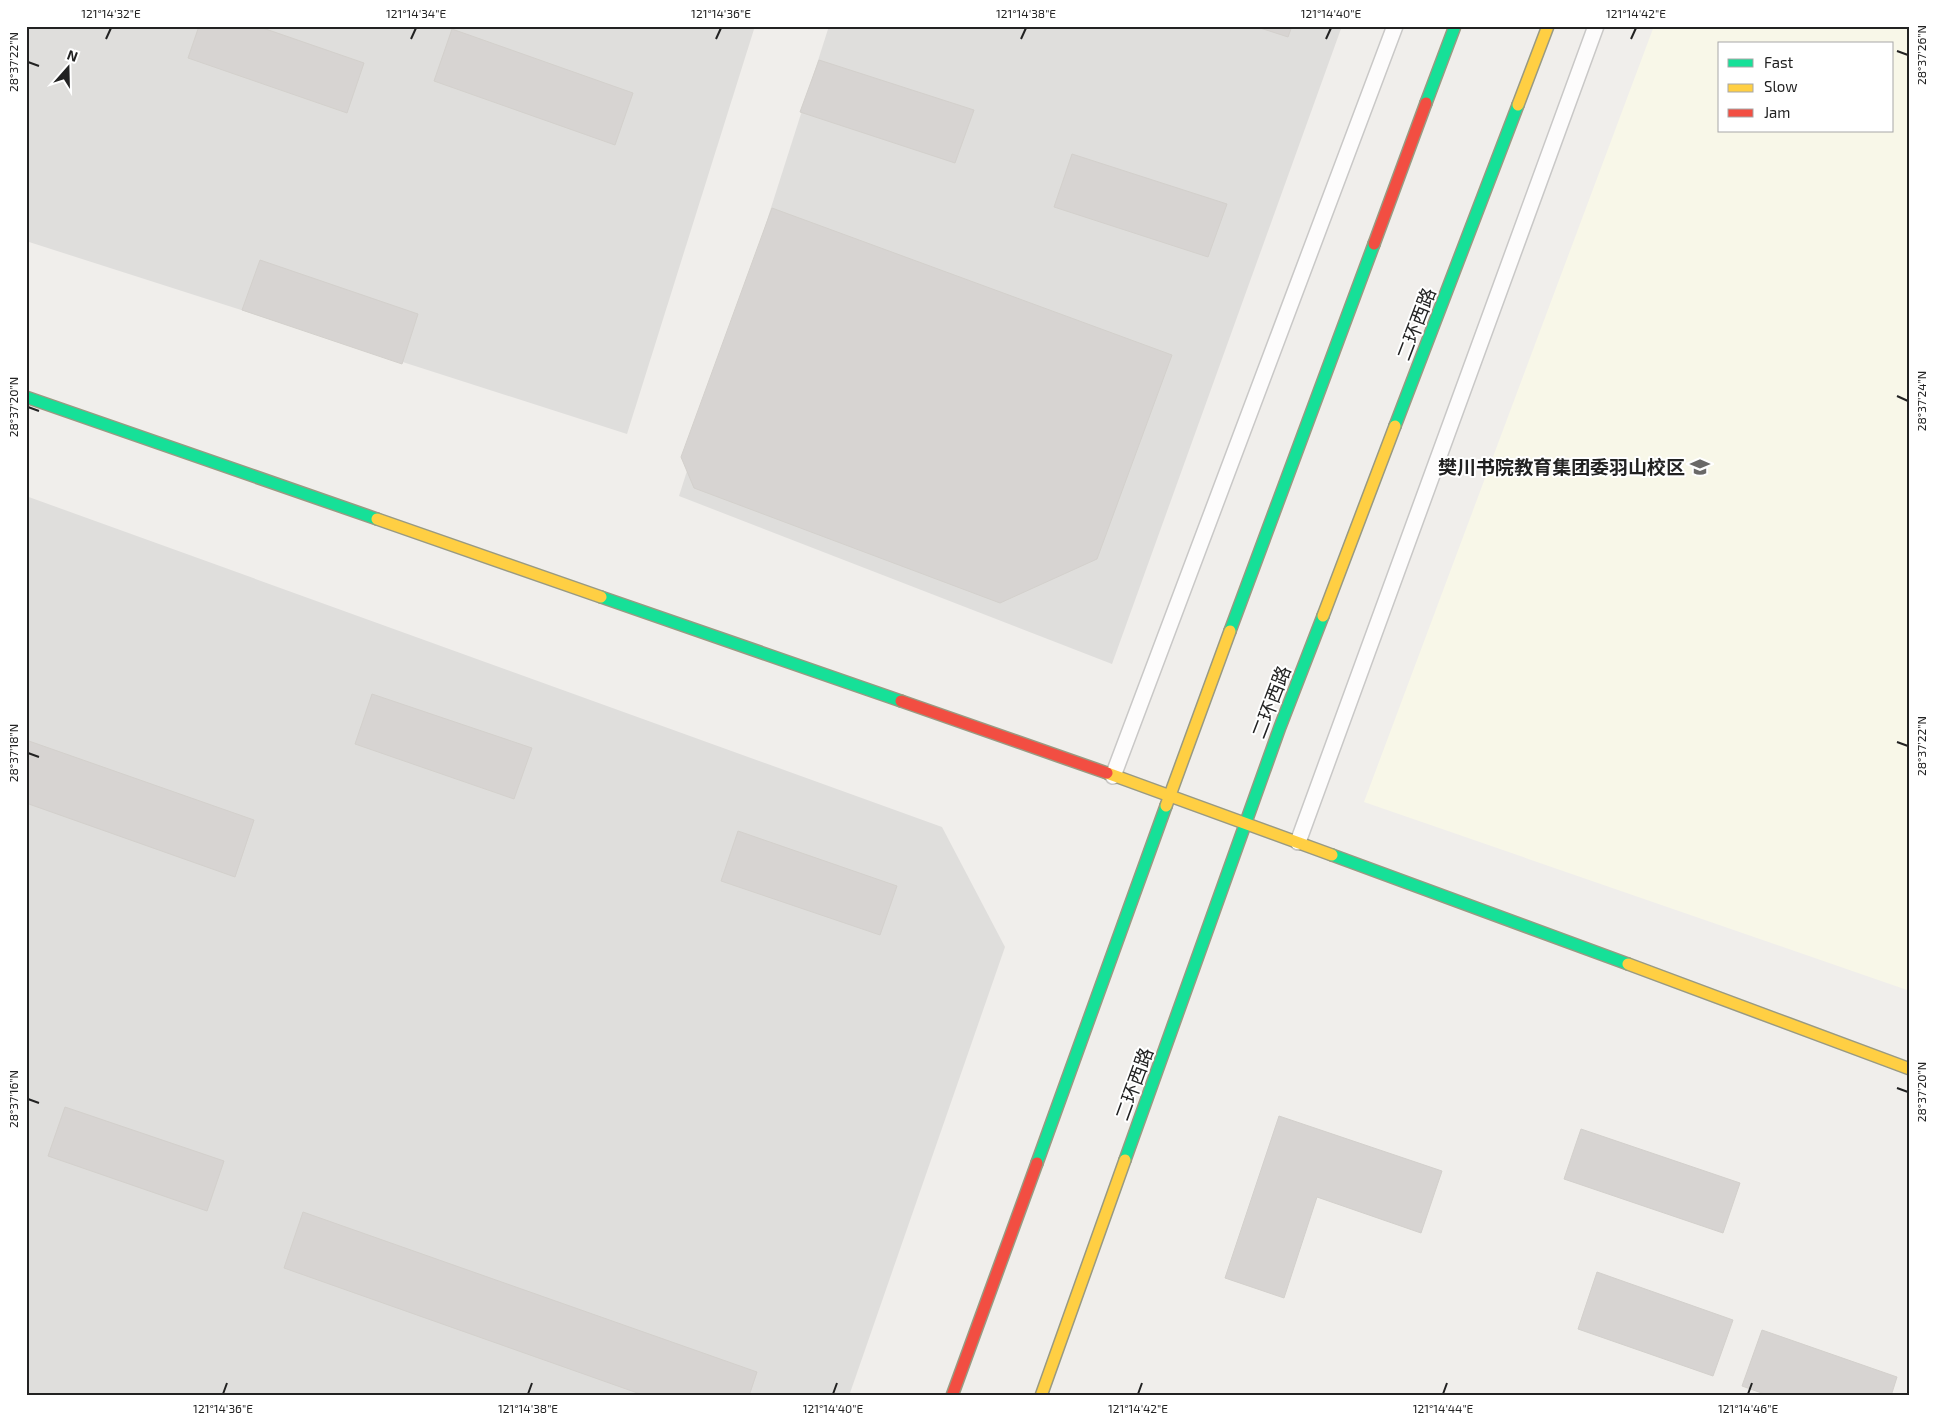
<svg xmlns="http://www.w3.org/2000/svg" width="1936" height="1422" font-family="'Exo 2','Noto Sans SC',sans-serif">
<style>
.residential{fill:#dfdedc}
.education{fill:#f8f7e8;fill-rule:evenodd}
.building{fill:#d7d4d2;stroke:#d3d0cc}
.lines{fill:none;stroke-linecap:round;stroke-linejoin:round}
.lane-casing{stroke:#c9c8c7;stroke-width:18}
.fast-casing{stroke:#999a82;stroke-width:14}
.slow-casing{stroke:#999a82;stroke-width:14}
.jam-casing{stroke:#999a82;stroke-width:14}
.lane{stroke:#fdfcfc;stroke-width:15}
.fast{stroke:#16e098;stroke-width:11}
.slow{stroke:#ffcf43;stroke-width:11}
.jam{stroke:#f24e42;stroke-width:11}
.ticks{fill:none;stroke:#222;stroke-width:2}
.labels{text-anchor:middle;stroke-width:4;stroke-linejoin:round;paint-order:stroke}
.street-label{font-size:19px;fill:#222;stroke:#fff}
.poi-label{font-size:19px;font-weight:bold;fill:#222;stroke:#fff;text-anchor:end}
.neatline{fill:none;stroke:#222;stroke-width:2}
.ticks-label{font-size:12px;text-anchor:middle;fill:#222}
</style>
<rect width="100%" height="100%" fill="#f0eeeb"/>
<g class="residential">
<polygon points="26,26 755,26 627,434 26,241"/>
<polygon points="829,26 1342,26 1112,664 679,496"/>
<polygon points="26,496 942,827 1005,947 849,1396 26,1396"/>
</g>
<path class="education" d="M1654,26H1910V991L1364,802ZM1720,44H1892V131H1720Z"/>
<g class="building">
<polygon points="199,26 257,26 364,63 347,113 188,58"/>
<polygon points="1254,26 1292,26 1288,37"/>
<polygon points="452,29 633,93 615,145 434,81"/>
<polygon points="819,60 974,110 955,163 800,112"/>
<polygon points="1072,154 1227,204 1208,257 1054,207"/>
<polygon points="772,208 1172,355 1097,559 1000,603 694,488 681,457"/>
<polygon points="260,260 418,314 402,364 242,310"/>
<polygon points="372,694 532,748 514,799 355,744"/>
<polygon points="26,740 254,820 235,877 26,803"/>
<polygon points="738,831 897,886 880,935 721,881"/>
<polygon points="65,1107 224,1161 207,1211 48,1156"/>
<polygon points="1279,1116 1442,1171 1421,1233 1317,1197 1284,1298 1225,1278"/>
<polygon points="1581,1129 1740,1183 1723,1233 1564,1179"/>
<polygon points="303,1212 757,1372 749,1396 646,1396 284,1268"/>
<polygon points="1597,1272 1733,1320 1713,1376 1578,1329"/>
<polygon points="1762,1330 1897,1377 1891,1396 1770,1396 1742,1386"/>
</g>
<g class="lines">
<defs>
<g id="lane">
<polyline points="1113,776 1395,26"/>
<polyline points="1298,842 1596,26"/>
</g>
<g id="fast">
<polyline points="1426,103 1455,26"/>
<polyline points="26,397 377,519"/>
<polyline points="1395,426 1518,105"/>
<polyline points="601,597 901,701"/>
<polyline points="1230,631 1374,244"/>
<polyline points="1332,855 1628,964"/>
<polyline points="1125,1160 1280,727 1323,616"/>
<polyline points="1037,1163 1166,806"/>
</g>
<g id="slow">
<polyline points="1518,105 1548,26"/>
<polyline points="377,519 601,597"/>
<polyline points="1323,616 1395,426"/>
<polyline points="1107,773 1332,855"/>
<polyline points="1166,806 1230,631"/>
<polyline points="1628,964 1910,1069"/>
<polyline points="1041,1396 1125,1160"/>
</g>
<g id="jam">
<polyline points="1374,244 1426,103"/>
<polyline points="901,701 1107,773"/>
<polyline points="952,1396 1037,1163"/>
</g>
</defs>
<use href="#lane" class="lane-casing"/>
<use href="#fast" class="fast-casing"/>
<use href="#slow" class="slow-casing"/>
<use href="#jam" class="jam-casing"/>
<use href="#lane" class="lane"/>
<use href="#fast" class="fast"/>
<use href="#slow" class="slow"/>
<use href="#jam" class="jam"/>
</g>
<path class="ticks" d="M106,39L111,28M411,39L416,28M716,39L721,28M1021,39L1026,28M1326,39L1331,28M1631,39L1636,28M1897,51L1908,55M28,62L39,66M1897,396L1908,401M28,407L39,411M1897,742L1908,746M28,753L39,757M1897,1088L1908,1092M28,1099L39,1103M223,1394L227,1383M528,1394L532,1383M833,1394L837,1383M1138,1394L1142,1383M1443,1394L1447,1383M1748,1394L1752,1383"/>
<defs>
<symbol id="school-bare" viewBox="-9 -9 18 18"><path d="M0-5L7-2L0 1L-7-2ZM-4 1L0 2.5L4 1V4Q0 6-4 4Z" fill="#6a6968" stroke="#fff" stroke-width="2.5" paint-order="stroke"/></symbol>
</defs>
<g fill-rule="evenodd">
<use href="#school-bare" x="1686" y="453" width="28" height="28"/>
</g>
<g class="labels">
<g class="street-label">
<text transform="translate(1416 324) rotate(-69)" y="7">二环西路</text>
<text transform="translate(1271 702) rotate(-69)" y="7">二环西路</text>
<text transform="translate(1134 1084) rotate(-70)" y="7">二环西路</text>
</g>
<g class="poi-label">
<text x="1685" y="474">樊川书院教育集团委羽山校区</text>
</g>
</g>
<rect width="1936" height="1422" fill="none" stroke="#ffffff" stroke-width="55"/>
<rect x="1718" y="42" width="175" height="90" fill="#ffffff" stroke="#a7a7a7"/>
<rect x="1728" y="59" width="25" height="8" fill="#16e098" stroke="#a7a7a7"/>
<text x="1764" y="68" font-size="15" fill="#222222">Fast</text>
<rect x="1728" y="84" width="25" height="8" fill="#ffcf43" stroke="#a7a7a7"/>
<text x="1764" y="92" font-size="15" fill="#222222">Slow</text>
<rect x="1728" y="109" width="25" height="8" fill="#f24e42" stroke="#a7a7a7"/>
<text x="1764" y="118" font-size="15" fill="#222222">Jam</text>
<g transform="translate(68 68) rotate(20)" stroke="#ffffff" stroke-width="4" paint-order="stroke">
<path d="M0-4L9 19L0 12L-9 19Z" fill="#222222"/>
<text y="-8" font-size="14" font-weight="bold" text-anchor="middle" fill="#222222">N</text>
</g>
<rect x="28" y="28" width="1880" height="1366" class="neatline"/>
<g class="ticks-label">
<text x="111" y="18">121°14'32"E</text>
<text x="416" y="18">121°14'34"E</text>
<text x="721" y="18">121°14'36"E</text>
<text x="1026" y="18">121°14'38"E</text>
<text x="1331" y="18">121°14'40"E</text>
<text x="1636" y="18">121°14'42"E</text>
<text transform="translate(1922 55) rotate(-90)" y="4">28°37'26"N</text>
<text transform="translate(14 62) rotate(-90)" y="4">28°37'22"N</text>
<text transform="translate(1922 401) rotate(-90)" y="4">28°37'24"N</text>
<text transform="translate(14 407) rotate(-90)" y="4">28°37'20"N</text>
<text transform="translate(1922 746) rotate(-90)" y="4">28°37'22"N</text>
<text transform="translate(14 753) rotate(-90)" y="4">28°37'18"N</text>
<text transform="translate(1922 1092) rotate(-90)" y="4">28°37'20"N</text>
<text transform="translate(14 1099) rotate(-90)" y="4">28°37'16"N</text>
<text x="223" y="1413">121°14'36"E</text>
<text x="528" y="1413">121°14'38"E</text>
<text x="833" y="1413">121°14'40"E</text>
<text x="1138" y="1413">121°14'42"E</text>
<text x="1443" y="1413">121°14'44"E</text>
<text x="1748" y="1413">121°14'46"E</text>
</g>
</svg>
